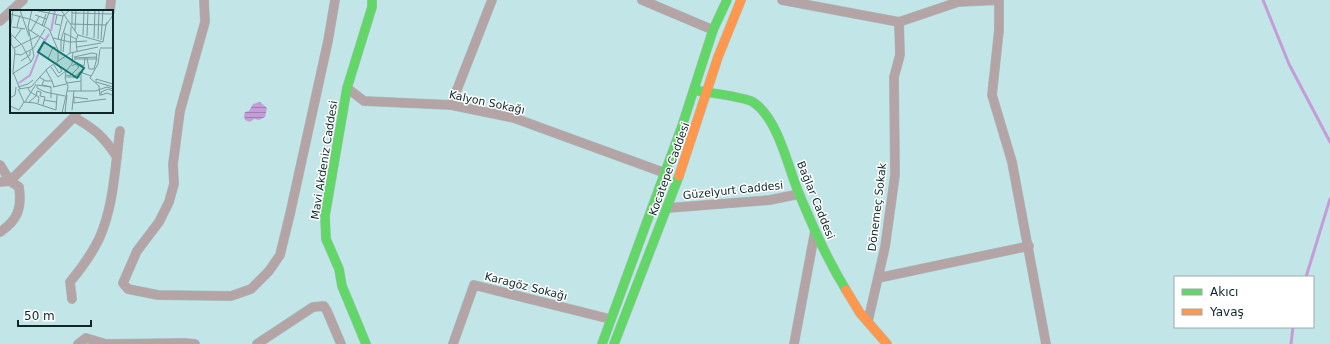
<svg xmlns="http://www.w3.org/2000/svg" width="1330" height="344" font-family="'DejaVu Sans',sans-serif">
<style>
.water{fill:url(#water-rules)}
.lines{fill:none;stroke-linecap:round;stroke-linejoin:round}
.stream{stroke:#c49dd8;stroke-width:3}
.street-casing{stroke:#a5c0c2;stroke-width:10}
.fast-casing{stroke:#a5c0c2;stroke-width:10}
.slow-casing{stroke:#a5c0c2;stroke-width:10}
.street{stroke:#b5a4a5;stroke-width:9}
.fast{stroke:#63d668;stroke-width:9}
.slow{stroke:#ff974d;stroke-width:9}
.labels{text-anchor:middle;stroke-width:3;stroke-linejoin:round;paint-order:stroke}
.street-label{font-size:11px;fill:#0d2729;stroke:#fff}
.inset-river{fill:none;stroke:#c49dd8;stroke-width:2}
.inset-road{fill:none;stroke:#7a999b;stroke-width:1}
.view{fill:#0f766e;fill-opacity:0.15;stroke:#0f766e;stroke-width:2}
.inset-edge{fill:none;stroke:#0d2729;stroke-width:2}
</style>
<defs>
<pattern id="water-rules" width="6" height="5" patternUnits="userSpaceOnUse"><rect width="6" height="5" fill="#c49dd8"/><path d="M0 2.5h6" fill="none" stroke="#9e80af"/></pattern>
</defs>
<rect width="100%" height="100%" fill="#c2e5e7"/>
<polygon class="water" points="260,102 267,108 265,117 259,120 254,119 250,122 245,120 244,116 245,112 249,111 253,104"/>
<g class="lines">
<g class="stream">
<polyline points="1263,0 1289,64 1330,142"/>
<polyline points="1306,277 1330,199"/>
<polyline points="1291,344 1293,327"/>
</g>
<defs>
<g id="street">
<polyline points="204,0 205,22 180,111 173,164 174,184 169,202 159,222 137,251 123,283 128,289 158,295 231,296 251,289 269,271 280,255 290,214 328,41 335,0"/>
<polyline points="642,0 713,30"/>
<polyline points="782,0 899,22 958,2 999,0 999,30 992,95 1012,162 1046,344"/>
<polyline points="110,11 111,0"/>
<polyline points="0,21 23,0"/>
<polyline points="347,88 364,101 451,105 514,118 665,173"/>
<polyline points="451,105 492,0"/>
<path d="M74,117C96,130 103,136 117,157"/>
<path d="M0,165L10,181L19,187C22,208 18,220 0,232"/>
<polyline points="0,182 10,181 74,117 77,112"/>
<polyline points="668,208 770,200 799,194"/>
<polyline points="878,278 1029,246"/>
<path d="M72,299L70,282C81,269 91,255 99,239C114,206 115,166 120,131"/>
<polyline points="868,321 885,247 895,175 894,77 900,55 899,22"/>
<polyline points="78,344 86,338 106,344 185,343 195,344"/>
<polyline points="257,344 313,307 324,306 327,311 341,344"/>
<polyline points="453,344 474,285 610,319"/>
<polyline points="794,344 815,231"/>
</g>
<g id="fast">
<path d="M699,91C711,93 744,97 753,102C779,119 788,169 800,196C814,229 827,259 846,290"/>
<polyline points="366,344 342,286 339,269 326,239 325,216 347,88 372,7 372,0"/>
<polyline points="602,344 682,126 713,30 727,0"/>
<polyline points="614,344 679,176"/>
</g>
<g id="slow">
<polyline points="679,176 718,57 741,0"/>
<polyline points="846,290 860,313 887,344"/>
</g>
</defs>
<use href="#street" class="street-casing"/>
<use href="#fast" class="fast-casing"/>
<use href="#slow" class="slow-casing"/>
<use href="#street" class="street"/>
<use href="#fast" class="fast"/>
<use href="#slow" class="slow"/>
</g>
<g class="labels">
<g class="street-label">
<text transform="translate(487 102) rotate(12)" y="4">Kalyon Sokağı</text>
<text transform="translate(324 160) rotate(-81)" y="4">Mavi Akdeniz Caddesi</text>
<text transform="translate(669 169) rotate(-70)" y="4">Kocatepe Caddesi</text>
<text transform="translate(733 190) rotate(-6)" y="4">Güzelyurt Caddesi</text>
<text transform="translate(816 200) rotate(68)" y="4">Bağlar Caddesi</text>
<text transform="translate(877 207) rotate(-83)" y="4">Dönemeç Sokak</text>
<text transform="translate(526 286) rotate(14)" y="4">Karagöz Sokağı</text>
</g>
</g>
<g transform="translate(10 10)">
<rect width="103" height="103" fill="#c2e5e7"/>
<path class="inset-river" d="M41,21L45,0M9,73L20,65L31,37L39,24"/>
<path class="inset-road" d="M10,0L19,26M24,0L53,6L60,0M51,0L67,24M62,3L103,4M0,4L19,9M25,5L37,9M47,5L45,14L50,15M20,9L39,19L48,40V51M60,14L96,15L97,12M62,14V0M32,16L36,4M34,16L40,0M2,17L15,19M7,17L10,5M18,19L35,30M21,21L29,7M65,21L66,0M0,22L3,0M1,23V34L5,40L3,62M54,23L66,29M2,25L12,35L21,52M68,25L93,32L96,15L103,5M73,25L74,0M77,26L78,0M5,28L12,18M43,28L60,32L77,31M84,28L85,0M48,29L53,6M88,29L89,0M91,30L93,0M67,37L91,33M4,38L28,26M90,38H103M23,39L35,19M90,39L88,54L80,68L89,76L90,86M51,41V30L57,11M67,41L66,31L68,24M53,42L55,23M60,43L61,17M5,44L11,45L22,39M64,47L82,43L87,44L86,49M64,48L87,47M77,48L79,59H84L87,48M64,49H86M11,51L20,45V41M45,53L38,49L43,37L46,38M67,53L74,56L75,48M44,55L49,63L52,61L47,53M41,57L48,67L56,61M36,60L42,71M3,62L10,79M2,64L21,52L24,46L18,17L22,0M56,65L60,66L69,57L65,54L62,56M29,67L36,71H42L44,77M56,67H70M63,68L70,62L81,66M86,69V72L103,77M86,69L103,74M34,70L32,75L41,77M57,73L71,71M27,75V78L35,82L55,86M27,75L41,77V88M8,77L18,74L23,70M43,77L56,74M18,78L20,82L29,87L28,93M8,79L14,92M9,79L21,77L38,58L60,43L88,37M57,81H85L97,77L103,79M71,81V61L74,64M102,85L97,83L91,85V82L98,79L103,81M30,86L35,87L33,95M0,88L5,85L6,77M78,89L64,87V93L96,89M34,90L46,92M14,92L25,93L46,100L47,85M15,92L26,74M19,92L26,86L27,81L31,82L30,86M0,96L9,100L14,92M62,100L64,81M55,102L57,85M52,103L58,77L55,68L56,61L62,54L63,42"/>
<path class="view" d="M34,32L74,58L67,68L28,42Z"/>
<rect width="103" height="103" class="inset-edge"/>
</g>
<rect x="1174" y="276" width="140" height="52" fill="#ffffff" stroke="#9ea9a9"/>
<rect x="1182" y="289" width="20" height="6" fill="#63d668" stroke="#9ea9a9"/>
<text x="1210" y="296" font-size="12" fill="#0d2729">Akıcı</text>
<rect x="1182" y="309" width="20" height="6" fill="#ff974d" stroke="#9ea9a9"/>
<text x="1210" y="316" font-size="12" fill="#0d2729">Yavaş</text>
<path d="M18 320v6h73v-6" fill="none" stroke="#0d2729" stroke-width="2"/>
<text x="24" y="320" font-size="12" fill="#0d2729" stroke="#ffffff" stroke-width="3" paint-order="stroke">50 m</text>
</svg>
